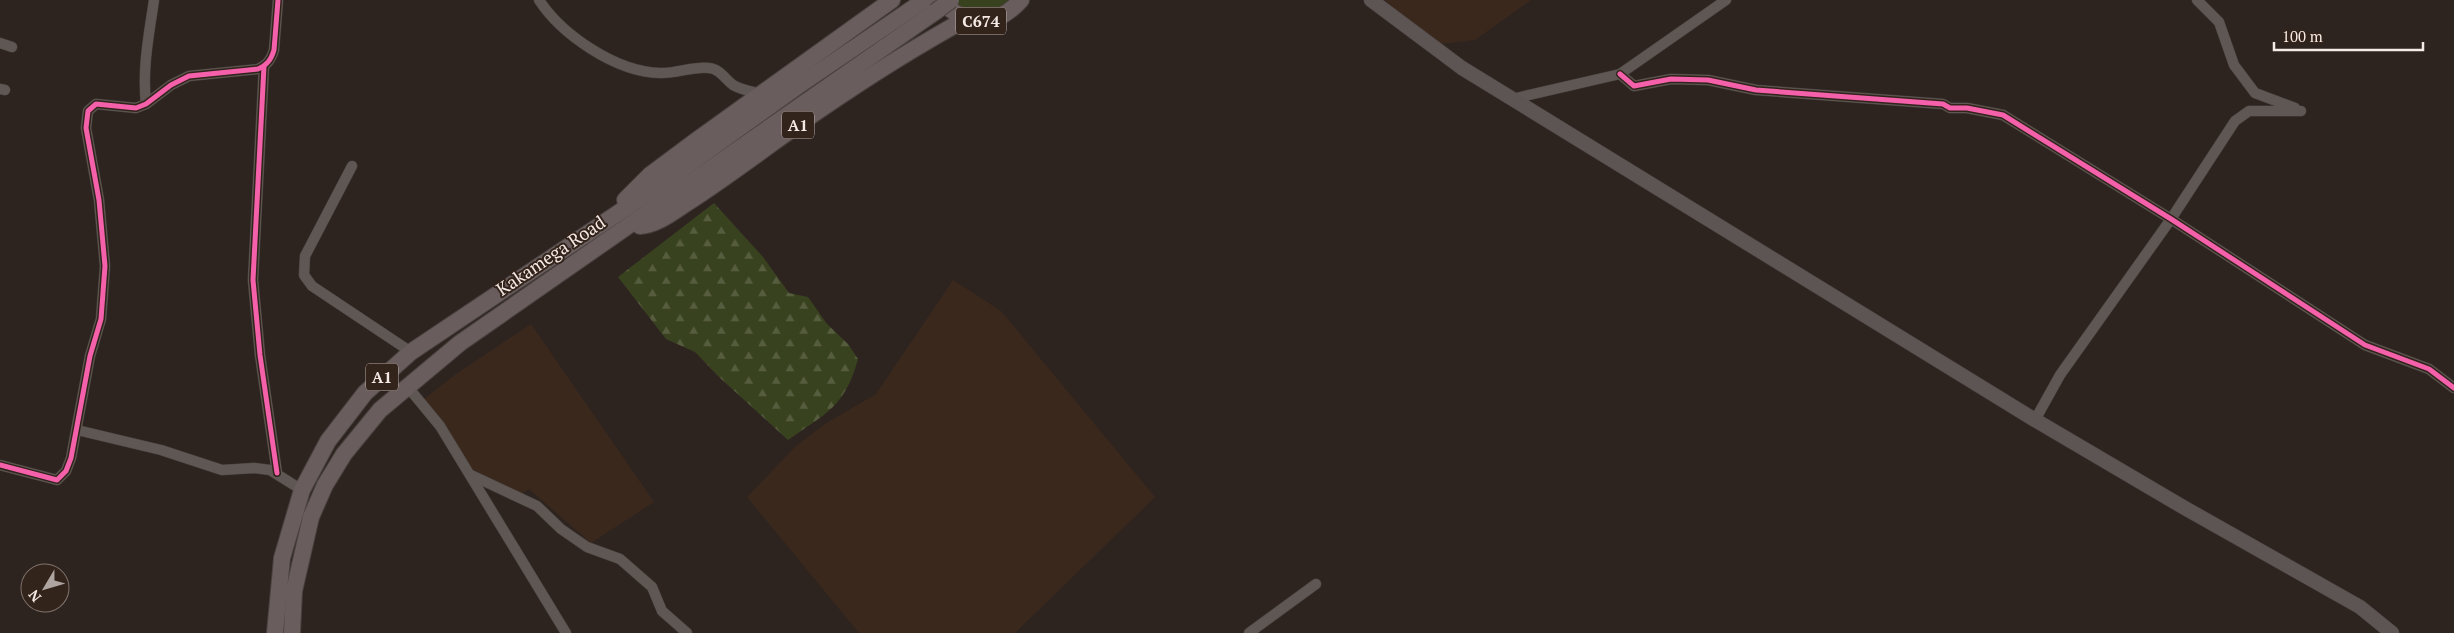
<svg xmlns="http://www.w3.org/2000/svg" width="2454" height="633" font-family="'PT Serif',serif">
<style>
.built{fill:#3b281d}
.forest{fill:url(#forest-firs)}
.park{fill:#39421f}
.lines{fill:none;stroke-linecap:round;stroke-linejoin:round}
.minor-casing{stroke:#49423e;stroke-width:11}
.secondary-casing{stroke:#49423e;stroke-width:15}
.trunk-casing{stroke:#49423e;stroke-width:18}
.minor{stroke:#5e5753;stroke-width:10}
.secondary{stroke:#5d5553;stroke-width:14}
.trunk{stroke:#6a5d5e;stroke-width:16}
.trunk-bridge-casing{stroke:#49423e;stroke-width:18;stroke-linecap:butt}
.trunk-bridge{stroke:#6a5d5e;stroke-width:16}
.cycleway-casing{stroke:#32231b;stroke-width:8}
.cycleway{stroke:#f560ab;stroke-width:5}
.labels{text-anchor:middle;stroke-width:4;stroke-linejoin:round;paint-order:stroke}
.shield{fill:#32231b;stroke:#baaea8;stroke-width:1}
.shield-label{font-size:16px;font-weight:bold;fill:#f5eae5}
.street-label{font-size:18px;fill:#f5eae5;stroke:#32231b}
</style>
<defs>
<pattern id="forest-firs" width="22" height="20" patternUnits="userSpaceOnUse" patternTransform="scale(1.25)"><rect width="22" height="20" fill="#39421f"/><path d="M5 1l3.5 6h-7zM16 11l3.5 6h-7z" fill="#565d3f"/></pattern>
</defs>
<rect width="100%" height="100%" fill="#2d2420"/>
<g class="built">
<polygon points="1385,0 1531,0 1475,40 1440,44 1415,27"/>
<polygon points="953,280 1001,311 1155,497 1015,633 859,633 747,497 796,446 825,424 876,394"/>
<polygon points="531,324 654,502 591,543 529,489 520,495 472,469 424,399 456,374"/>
</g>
<path class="forest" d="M714,203L763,257L789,293L808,297L827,324L848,344L858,359C845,407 826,413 788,440L719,377L695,352L666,339L618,277Z"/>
<path class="park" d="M951,0H1009C986,18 974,16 951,0Z"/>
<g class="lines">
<defs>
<g id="minor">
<path d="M539,0C562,35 616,72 660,73C676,74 692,66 709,68C720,69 725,79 733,85C741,90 754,92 762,94"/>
<polyline points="2197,0 2219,22 2234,65 2255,93 2295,108"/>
<polyline points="0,43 12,47"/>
<polyline points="264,66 253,280 260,355 277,473"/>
<polyline points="1620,74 1634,86 1671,79 1708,80 1756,90 1943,104 1950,108 1967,108 2003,115 2171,219 2365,345 2429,369 2454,388"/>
<polyline points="0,89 5,90"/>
<polyline points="1512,99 1620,74 1726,0"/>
<path d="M146,104C142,68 149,35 154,0"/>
<polyline points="352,166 305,256 304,275 312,286 411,352"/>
<polyline points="407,386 440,426 566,633"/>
<polyline points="2035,420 2060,375 2171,219 2235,121 2249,111 2301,111"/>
<polyline points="77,430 161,450 222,470 254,468 270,470 302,490"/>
<path d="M0,465L57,480L66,471L71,458L90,356L101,319L105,266L99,200L86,128L88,111L96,104L136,108L146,104L171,85L189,76L258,69C267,65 271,60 274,50L278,0"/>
<polyline points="471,475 537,506 561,529 587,547 620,559 652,587 662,611 687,633"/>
<polyline points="1249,633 1316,584"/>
</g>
<polyline id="secondary" points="1371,0 1462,68 2035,420 2183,507 2360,607 2392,633"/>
<g id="trunk">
<path d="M941,0C965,28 997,27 1021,0"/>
<polyline points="625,200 650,175 697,140 892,0"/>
<path d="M640,226C657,225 673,212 687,203C732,174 774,141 818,111C866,78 915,47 966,19"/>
<polyline points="275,633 282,558 302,490 328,441 365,393 411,352 660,185 798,86 925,0"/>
<polyline points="292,633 294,591 311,517 325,485 344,454 380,410 460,343 935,12"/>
</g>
</defs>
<use href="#minor" class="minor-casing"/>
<use href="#secondary" class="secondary-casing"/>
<use href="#trunk" class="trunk-casing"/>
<use href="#minor" class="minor"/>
<use href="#secondary" class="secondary"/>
<use href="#trunk" class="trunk"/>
<defs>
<polyline id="trunk-bridge" points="935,12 951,0"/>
</defs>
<use href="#trunk-bridge" class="trunk-bridge-casing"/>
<use href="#trunk-bridge" class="trunk-bridge"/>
<defs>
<g id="cycleway">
<polyline points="264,66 253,280 260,355 277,473"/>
<polyline points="1620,74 1634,86 1671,79 1708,80 1756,90 1943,104 1950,108 1967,108 2003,115 2171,219 2365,345 2429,369 2454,388"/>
<path d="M0,465L57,480L66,471L71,458L90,356L101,319L105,266L99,200L86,128L88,111L96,104L136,108L146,104L171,85L189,76L258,69C267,65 271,60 274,50L278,0"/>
</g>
</defs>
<use href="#cycleway" class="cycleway-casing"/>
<use href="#cycleway" class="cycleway"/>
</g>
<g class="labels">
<g class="shield">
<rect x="956" y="7.5" width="50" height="27" rx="4"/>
<rect x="782" y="111.5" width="32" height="27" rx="4"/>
<rect x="366" y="363.5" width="32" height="27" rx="4"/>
</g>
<g class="shield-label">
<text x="981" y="27">C674</text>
<text x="798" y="131">A1</text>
<text x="382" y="383">A1</text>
</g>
<g class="street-label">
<text transform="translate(551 256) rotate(-34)" y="6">Kakamega Road</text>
</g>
</g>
<g transform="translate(45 588) rotate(232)"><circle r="24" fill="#32231b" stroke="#80736c"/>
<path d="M0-4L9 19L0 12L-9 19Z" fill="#afa5a0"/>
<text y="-8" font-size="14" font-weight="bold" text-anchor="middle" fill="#f5eae5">N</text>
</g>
<path d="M2274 42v8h149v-8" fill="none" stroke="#f5eae5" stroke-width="2.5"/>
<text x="2282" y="42" font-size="15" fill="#f5eae5" stroke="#32231b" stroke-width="4" paint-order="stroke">100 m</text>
</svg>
